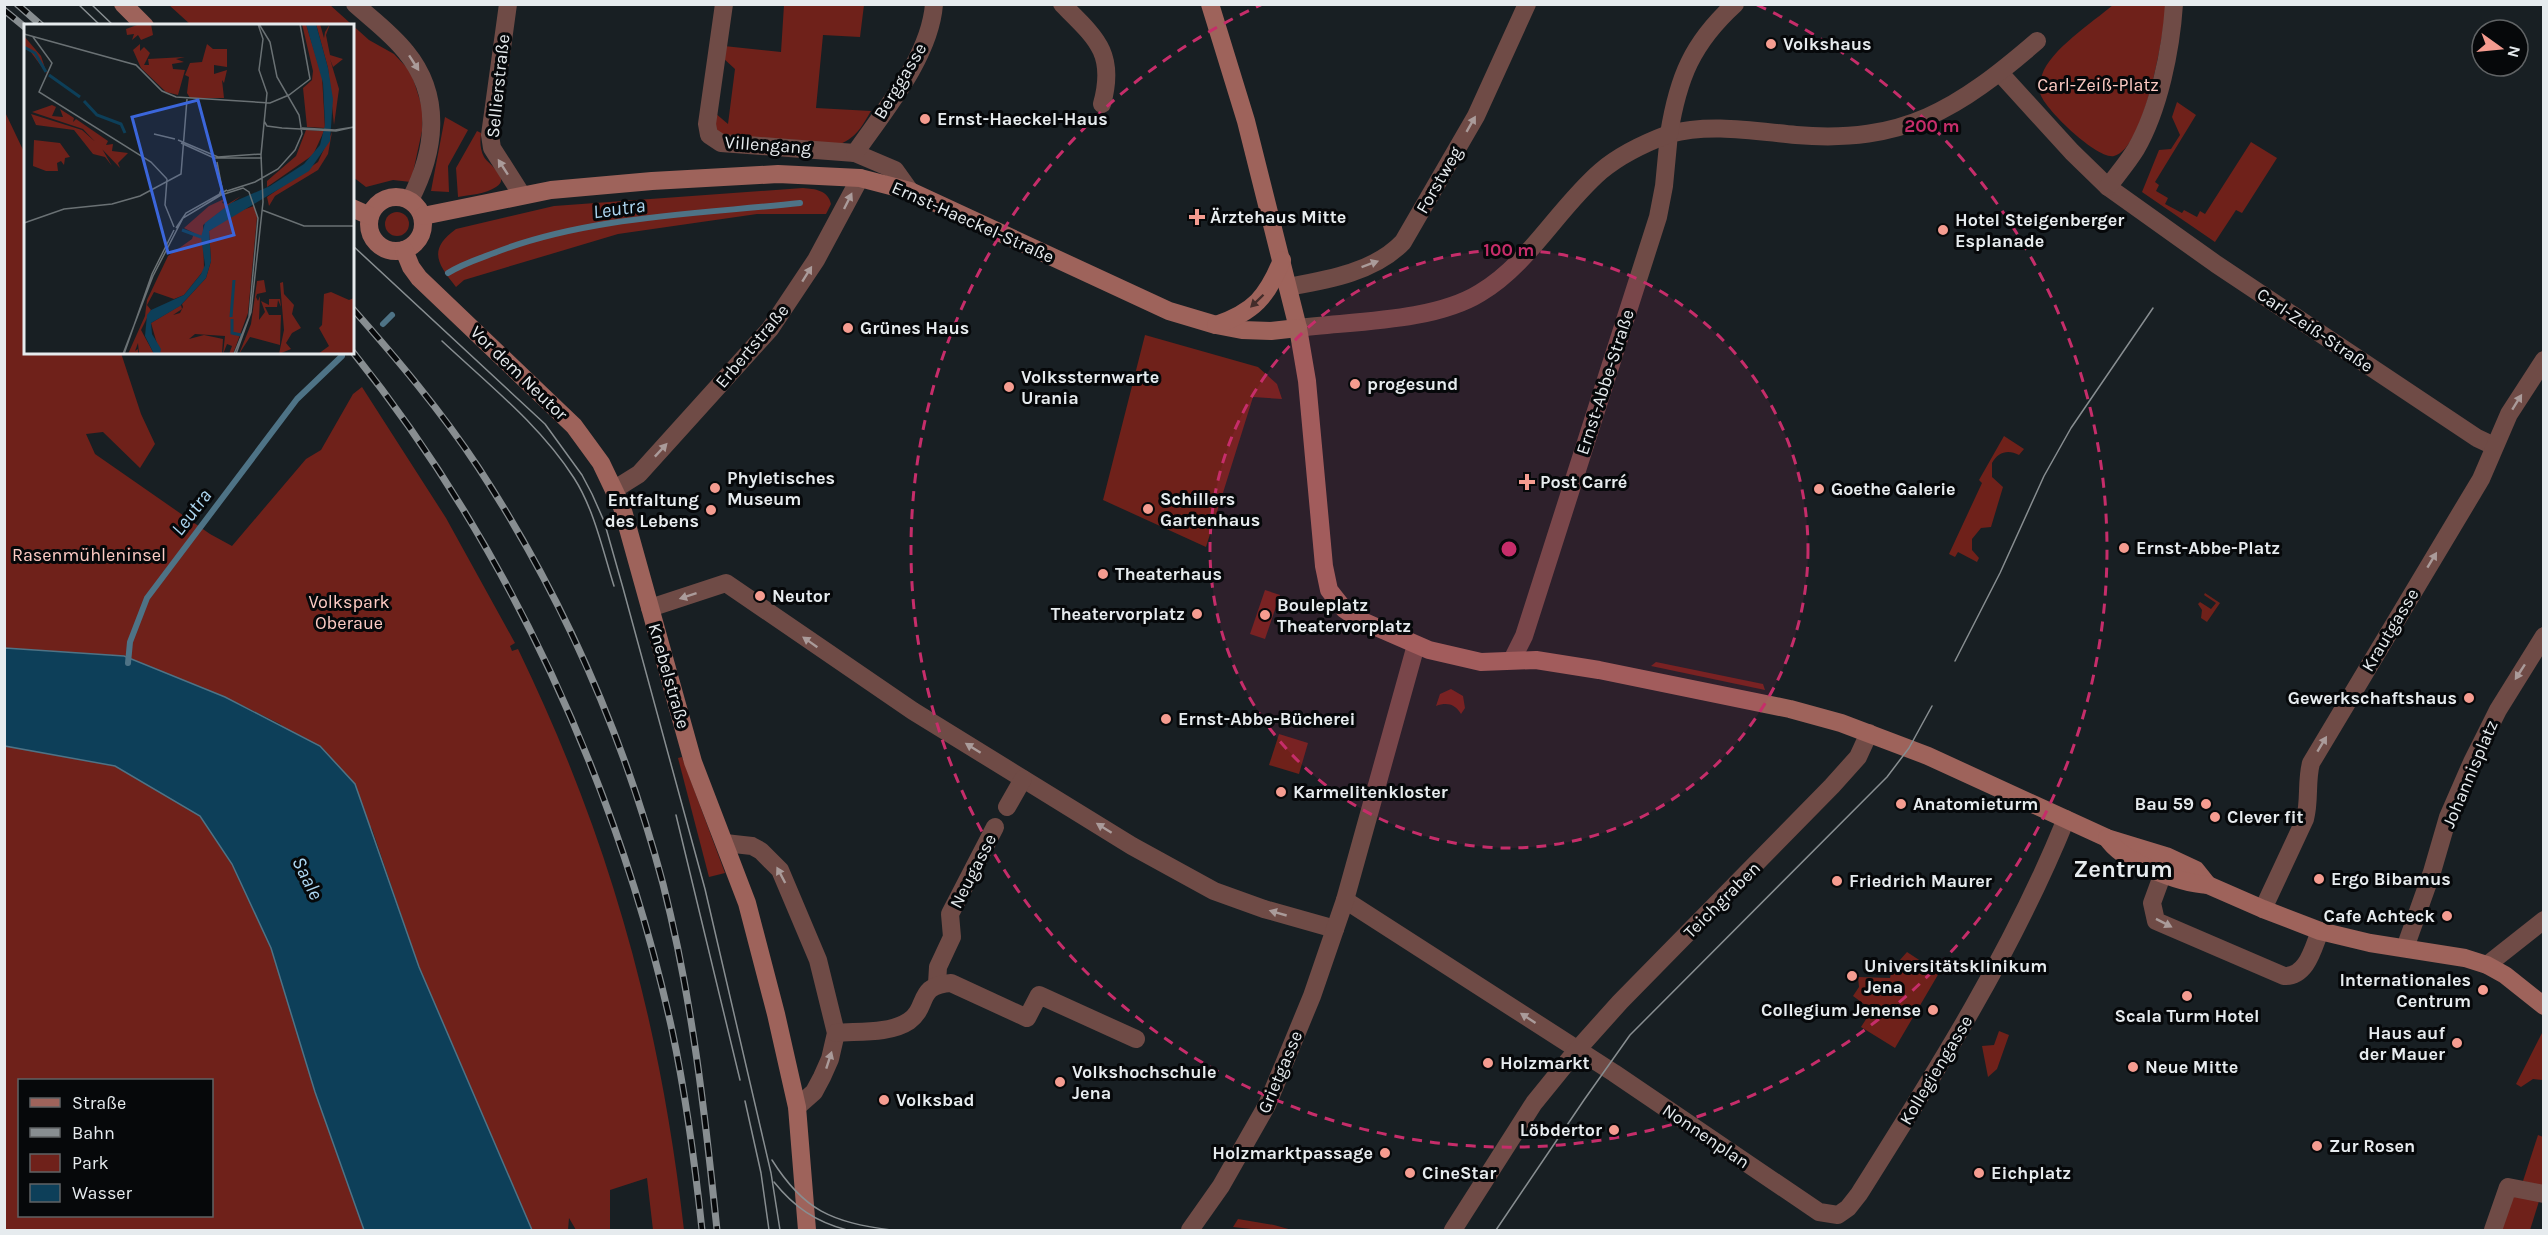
<svg xmlns="http://www.w3.org/2000/svg" width="2548" height="1235" font-family="Karla,sans-serif">
<style>
.green{fill:#6f211a;fill-rule:evenodd}
.water{fill:#0d3f59;stroke:#4e7386;stroke-width:1.5}
.lines{fill:none;stroke-linecap:round;stroke-linejoin:round}
.stream{stroke:#4e7386;stroke-width:6}
.minor{stroke:#6f4b46;stroke-width:18}
.tertiary{stroke:#6f4b46;stroke-width:18}
.secondary{stroke:#9e635b;stroke-width:18}
.tram{stroke:#888e91;stroke-width:1.5}
.rail-casing{stroke:#888e91;stroke-width:7}
.rail{stroke:#06080a;stroke-width:4.5;stroke-dasharray:14;stroke-linecap:butt}
.oneway{fill:#aa9b9a}
.oneway2{fill:#432c2a}
.ring{fill:none;stroke:#c62d6a;stroke-width:3;stroke-dasharray:10 8}
.poi-dot{fill:#f59c90;stroke:#06080a;stroke-width:2}
.labels{text-anchor:middle;stroke-width:6;stroke-linejoin:round;paint-order:stroke}
.poi-label{font-size:18px;font-weight:bold;fill:#e6ebee;stroke:#06080a;text-anchor:start}
.street-label{font-size:18px;fill:#e6ebee;stroke:#06080a}
.park-label{font-size:18px;fill:#feccc5;stroke:#06080a}
.water-label{font-size:20px;font-style:italic;fill:#add6f1;stroke:#06080a}
.district-label{font-size:24px;font-weight:bold;fill:#e6ebee;stroke:#06080a}
.inset-river{fill:none;stroke:#0d3f59;stroke-width:3}
.inset-road{fill:none;stroke:#6a7174;stroke-width:1.5}
.view{fill:#3b66db;fill-opacity:0.15;stroke:#3b66db;stroke-width:3}
.inset-edge{fill:none;stroke:#e6ebee;stroke-width:3}
.centre{fill:#c62d6a;stroke:#06080a;stroke-width:3}
.ring-label{font-size:18px;text-anchor:middle;font-weight:bold;fill:#c62d6a;stroke:#06080a;stroke-width:6;stroke-linejoin:round;paint-order:stroke}
</style>
<rect width="100%" height="100%" fill="#181f23"/>
<g class="green">
<polygon points="169,5 330,5 369,40 394,54 411,72 423,110 422,131 411,182 393,180 366,187 353,177 352,26 191,25"/>
<path d="M784,5H864L860,37L823,35L816,108L871,111C862,126 857,137 840,144L721,137L713,127L715,113L728,124L735,69L723,58L724,46L781,52Z"/>
<path d="M2113,5H2166C2164,33 2145,149 2114,156C2098,160 2044,109 2040,93C2039,88 2041,80 2042,75C2050,50 2093,22 2113,5Z"/>
<polygon points="2177,102 2196,115 2155,182 2159,185 2156,191 2168,198 2165,204 2182,213 2184,210 2197,217 2200,211 2205,214 2251,142 2277,158 2242,213 2236,210 2215,242 2142,192 2159,150 2171,149 2180,135 2172,117"/>
<path d="M4,110L25,154L26,352L121,353L141,414L155,444L140,468L103,432L86,434L95,454L210,534L232,546L306,459L321,450L353,394L362,387L446,518L515,643L510,646L512,651L518,649C610,839 660,1020 684,1230H653L647,1178L610,1190V1230H576L569,1218L568,1230H532L419,967L372,829L280,724L225,697L124,656L5,648Z"/>
<polygon points="445,117 468,130 448,166 449,192 431,191"/>
<path d="M477,131L481,133C480,142 480,149 484,157C489,165 511,178 496,187C486,194 469,195 458,197L456,168Z"/>
<path d="M803,188C815,189 828,190 831,204L826,214H757L618,234L464,280L456,287C438,264 427,250 456,229L554,206Z"/>
<circle cx="397" cy="224" r="12"/>
<polygon points="1145,335 1258,367 1277,384 1282,399 1253,397 1206,547 1103,500"/>
<path d="M2004,436L2024,449L2019,455C2008,449 1998,452 1992,463V477L2003,487L1991,527L1981,528L1972,539V550L1979,558L1977,562L1958,552L1955,557L1949,554L1982,483L1979,480Z"/>
<polygon points="1265,590 1280,595 1265,639 1250,634"/>
<polygon points="2205,593 2220,603 2207,622 2201,618 2202,610 2198,604 2200,602 2211,609 2216,603 2204,595"/>
<polygon points="1656,662 1763,684 1765,690 1651,666"/>
<path d="M1451,689L1463,696L1465,708L1461,714C1455,704 1447,702 1436,706L1440,694Z"/>
<polygon points="1279,734 1308,743 1299,774 1269,765"/>
<path d="M5,746L115,766L200,816L232,864L271,948L315,1092L364,1230H5ZM20,1080H212V1216H20Z"/>
<polygon points="682,757 725,873 709,877 678,758"/>
<polygon points="1907,952 1939,973 1895,1048 1861,1027 1872,1010 1853,996 1859,987 1858,977 1890,978 1892,969"/>
<polygon points="1999,1031 2009,1035 1997,1069 1988,1077 1982,1046 1994,1045"/>
<polygon points="2543,1031 2543,1080 2533,1079 2521,1087 2516,1084"/>
<polygon points="2538,1135 2543,1137 2543,1186 2523,1181"/>
<polygon points="2519,1193 2540,1198 2530,1230 2496,1230 2504,1203"/>
<polygon points="1238,1219 1274,1225 1292,1230 1261,1230 1233,1227"/>
</g>
<polygon class="water" points="5,648 124,656 225,697 320,746 355,784 419,967 532,1230 364,1230 315,1092 271,948 232,864 200,816 115,766 5,746"/>
<g class="lines">
<g class="stream">
<path d="M448,273C462,264 478,259 494,253C588,216 701,214 800,203"/>
<polyline points="383,324 392,315"/>
<polyline points="128,663 130,642 147,598 297,399 342,356"/>
</g>
<g class="minor">
<path d="M355,4C373,20 392,34 406,52C443,97 435,152 410,200"/>
<polyline points="508,4 490,135 492,148 522,195"/>
<polyline points="724,4 707,124 709,135 721,143 855,153 895,170 910,191"/>
<path d="M1062,4C1096,38 1116,53 1102,104"/>
<polyline points="2000,73 2072,152 2108,187 2216,264 2477,438 2494,446"/>
<path d="M855,153C884,111 930,57 934,4"/>
<path d="M2108,187C2117,175 2128,162 2136,149C2159,109 2171,50 2174,4"/>
<path d="M1288,287C1327,280 1375,272 1403,242L1476,116L1527,4"/>
<polyline points="615,489 639,474 770,329 816,260 860,178"/>
<polyline points="650,608 726,583 913,711 1132,846 1214,891 1264,909 1335,929"/>
<path d="M1512,660L1524,636L1658,217L1664,186L1669,134C1710,123 1753,131 1796,135C1904,144 1958,109 2037,41"/>
<polyline points="1007,807 1023,779"/>
<polyline points="725,843 752,846 761,851 780,870 818,960 836,1033 830,1059 822,1077 814,1092 797,1107"/>
<path d="M2163,873L2152,903L2156,921L2284,976C2307,977 2313,948 2320,931"/>
<path d="M1345,900L1614,1073L1819,1212L1838,1215L1848,1208L1859,1194C1936,1072 2012,952 2066,819"/>
<path d="M2263,909L2305,819C2310,800 2306,782 2311,763L2481,479L2509,414L2544,360"/>
<polyline points="2405,948 2432,872 2448,817 2472,762 2498,710 2544,636"/>
<polyline points="2487,965 2544,920"/>
<polyline points="937,984 938,967 952,937 950,914 995,827"/>
<path d="M836,1033C857,1031 890,1034 909,1021C929,1007 916,985 951,983L1027,1018L1039,995L1136,1039"/>
<polyline points="1190,1230 1221,1186 1267,1105 1312,996 1345,900 1416,645"/>
<polyline points="2493,1230 2508,1187 2544,1194"/>
</g>
<g class="tertiary">
<path d="M1298,328C1353,321 1433,322 1480,293C1529,264 1558,208 1601,171C1621,154 1645,143 1669,134C1678,78 1692,43 1735,4"/>
<polyline points="1453,1230 1534,1103 1577,1050 1620,1002 1832,786 1858,757 1869,733"/>
</g>
<g class="secondary">
<polyline points="123,4 145,26"/>
<polyline points="1210,4 1246,121 1298,328 1307,381 1324,566 1329,590 1344,609 1360,620 1429,650 1481,662 1536,660 1599,670 1790,709 1841,723 1928,756 2107,838 2166,856 2196,870 2208,885"/>
<circle cx="396" cy="224" r="27"/>
<polyline points="352,208 370,216"/>
<polyline points="423,216 551,190 652,181 778,174 860,178 910,191 1169,311 1216,325 1242,330 1271,331 1298,328"/>
<polyline points="404,250 411,267 419,278 574,426 601,463 622,507 693,762 747,903 776,1014 797,1107 807,1230"/>
<path d="M1216,325C1254,312 1267,297 1282,260"/>
<path d="M2107,838C2122,862 2179,883 2208,885L2263,909L2320,931L2370,943L2465,958L2487,965L2505,975L2544,1006"/>
</g>
<g class="tram">
<polyline points="78,4 101,26"/>
<polyline points="91,4 114,26"/>
<polyline points="352,245 545,424 582,475 592,494 604,521 623,588 705,889 771,1173 780,1230"/>
<path d="M442,341C488,384 540,425 574,478C594,509 603,551 614,586"/>
<polyline points="1955,661 2000,573 2044,476 2071,428 2153,308"/>
<polyline points="676,815 740,1080"/>
<polyline points="745,1101 761,1173 769,1230"/>
<path d="M772,1160C804,1211 832,1222 891,1230"/>
<path d="M774,1182C794,1207 816,1222 847,1230"/>
<polyline points="1496,1230 1584,1100 1630,1035 1887,777 1909,748 1932,706"/>
</g>
<defs>
<g id="rail">
<polyline points="17,4 42,26"/>
<polyline points="4,10 26,28"/>
<path d="M352,308C397,359 441,411 478,467C562,595 624,737 663,884C692,997 705,1114 717,1230"/>
<path d="M352,351C508,545 619,788 672,1030C686,1096 695,1164 702,1230"/>
</g>
</defs>
<use href="#rail" class="rail-casing"/>
<use href="#rail" class="rail"/>
</g>
<defs><path id="oneway-solid" d="M-6-.8H1V-3.2L6.5 0L1 3.2V.8H-6Z" transform="scale(1.5)"/></defs>
<g class="oneway">
<use href="#oneway-solid" transform="translate(414 63) rotate(57)"/>
<use href="#oneway-solid" transform="translate(1471 124) rotate(-60)"/>
<use href="#oneway-solid" transform="translate(503 167) rotate(-123)"/>
<use href="#oneway-solid" transform="translate(848 201) rotate(-64)"/>
<use href="#oneway-solid" transform="translate(1370 264) rotate(-20)"/>
<use href="#oneway-solid" transform="translate(807 274) rotate(-58)"/>
<use href="#oneway-solid" transform="translate(2517 402) rotate(-58)"/>
<use href="#oneway-solid" transform="translate(661 450) rotate(-47)"/>
<use href="#oneway-solid" transform="translate(2432 560) rotate(-59)"/>
<use href="#oneway-solid" transform="translate(688 596) rotate(162)"/>
<use href="#oneway-solid" transform="translate(810 642) rotate(-145)"/>
<use href="#oneway-solid" transform="translate(2520 672) rotate(123)"/>
<use href="#oneway-solid" transform="translate(2322 744) rotate(-59)"/>
<use href="#oneway-solid" transform="translate(973 748) rotate(-148)"/>
<use href="#oneway-solid" transform="translate(1104 828) rotate(-148)"/>
<use href="#oneway-solid" transform="translate(781 875) rotate(-118)"/>
<use href="#oneway-solid" transform="translate(1278 913) rotate(-164)"/>
<use href="#oneway-solid" transform="translate(2164 923) rotate(27)"/>
<use href="#oneway-solid" transform="translate(1528 1018) rotate(-147)"/>
<use href="#oneway-solid" transform="translate(829 1060) rotate(-72)"/>
</g>
<use class="oneway2" href="#oneway-solid" transform="translate(1257 301) rotate(136)"/>
<circle cx="1509" cy="549" r="299" fill="#c62d6a" fill-opacity=".12"/>
<g class="ring">
<circle cx="1509" cy="549" r="299"/>
<path d="M1757 5A598 598 0 1 1 1261 5"/>
</g>
<g class="poi-dot">
<circle cx="1771" cy="44" r="6"/>
<circle cx="925" cy="119" r="6"/>
<path d="M1194 208h6v6h6v6h-6v6h-6v-6h-6v-6h6z"/>
<circle cx="1943" cy="230" r="6"/>
<circle cx="848" cy="328" r="6"/>
<circle cx="1355" cy="384" r="6"/>
<circle cx="1009" cy="387" r="6"/>
<path d="M1524 473h6v6h6v6h-6v6h-6v-6h-6v-6h6z"/>
<circle cx="715" cy="488" r="6"/>
<circle cx="1819" cy="489" r="6"/>
<circle cx="1148" cy="509" r="6"/>
<circle cx="711" cy="510" r="6"/>
<circle cx="2124" cy="548" r="6"/>
<circle cx="1103" cy="574" r="6"/>
<circle cx="760" cy="596" r="6"/>
<circle cx="1197" cy="614" r="6"/>
<circle cx="1265" cy="615" r="6"/>
<circle cx="2469" cy="698" r="6"/>
<circle cx="1166" cy="719" r="6"/>
<circle cx="1281" cy="792" r="6"/>
<circle cx="1901" cy="804" r="6"/>
<circle cx="2206" cy="804" r="6"/>
<circle cx="2215" cy="817" r="6"/>
<circle cx="2319" cy="879" r="6"/>
<circle cx="1837" cy="881" r="6"/>
<circle cx="2447" cy="916" r="6"/>
<circle cx="1852" cy="976" r="6"/>
<circle cx="2483" cy="990" r="6"/>
<circle cx="2187" cy="996" r="6"/>
<circle cx="1933" cy="1010" r="6"/>
<circle cx="2457" cy="1043" r="6"/>
<circle cx="1488" cy="1063" r="6"/>
<circle cx="2133" cy="1067" r="6"/>
<circle cx="1060" cy="1082" r="6"/>
<circle cx="884" cy="1100" r="6"/>
<circle cx="1614" cy="1130" r="6"/>
<circle cx="2317" cy="1146" r="6"/>
<circle cx="1385" cy="1153" r="6"/>
<circle cx="1410" cy="1173" r="6"/>
<circle cx="1979" cy="1173" r="6"/>
</g>
<g class="labels">
<g class="poi-label">
<text x="1783" y="50">Volkshaus</text>
<text x="937" y="125">Ernst-Haeckel-Haus</text>
<text x="1210" y="223">Ärztehaus Mitte</text>
<text x="1955" y="226">Hotel Steigenberger<tspan x="1955" dy="21">Esplanade</tspan></text>
<text x="860" y="334">Grünes Haus</text>
<text x="1021" y="383">Volkssternwarte<tspan x="1021" dy="21">Urania</tspan></text>
<text x="1367" y="390">progesund</text>
<text x="727" y="484">Phyletisches<tspan x="727" dy="21">Museum</tspan></text>
<text x="1540" y="488">Post Carré</text>
<text x="1831" y="495">Goethe Galerie</text>
<text x="1160" y="505">Schillers<tspan x="1160" dy="21">Gartenhaus</tspan></text>
<text x="699" y="506" text-anchor="end">Entfaltung<tspan x="699" dy="21">des Lebens</tspan></text>
<text x="2136" y="554">Ernst-Abbe-Platz</text>
<text x="1115" y="580">Theaterhaus</text>
<text x="772" y="602">Neutor</text>
<text x="1277" y="611">Bouleplatz<tspan x="1277" dy="21">Theatervorplatz</tspan></text>
<text x="1185" y="620" text-anchor="end">Theatervorplatz</text>
<text x="2457" y="704" text-anchor="end">Gewerkschaftshaus</text>
<text x="1178" y="725">Ernst-Abbe-Bücherei</text>
<text x="1293" y="798">Karmelitenkloster</text>
<text x="1913" y="810">Anatomieturm</text>
<text x="2194" y="810" text-anchor="end">Bau 59</text>
<text x="2227" y="823">Clever fit</text>
<text x="2331" y="885">Ergo Bibamus</text>
<text x="1849" y="887">Friedrich Maurer</text>
<text x="2435" y="922" text-anchor="end">Cafe Achteck</text>
<text x="1864" y="972">Universitätsklinikum<tspan x="1864" dy="21">Jena</tspan></text>
<text x="2471" y="986" text-anchor="end">Internationales<tspan x="2471" dy="21">Centrum</tspan></text>
<text x="1921" y="1016" text-anchor="end">Collegium Jenense</text>
<text x="2187" y="1022" text-anchor="middle">Scala Turm Hotel</text>
<text x="2445" y="1039" text-anchor="end">Haus auf<tspan x="2445" dy="21">der Mauer</tspan></text>
<text x="1500" y="1069">Holzmarkt</text>
<text x="2145" y="1073">Neue Mitte</text>
<text x="1072" y="1078">Volkshochschule<tspan x="1072" dy="21">Jena</tspan></text>
<text x="896" y="1106">Volksbad</text>
<text x="1602" y="1136" text-anchor="end">Löbdertor</text>
<text x="2329" y="1152">Zur Rosen</text>
<text x="1373" y="1159" text-anchor="end">Holzmarktpassage</text>
<text x="1422" y="1179">CineStar</text>
<text x="1991" y="1179">Eichplatz</text>
</g>
<g class="street-label">
<text transform="translate(900 81) rotate(-59)" y="6">Berggasse</text>
<text transform="translate(498 86) rotate(-84)" y="6">Sellierstraße</text>
<text transform="translate(768 145) rotate(4)" y="6">Villengang</text>
<text transform="translate(1439 180) rotate(-60)" y="6">Forstweg</text>
<text transform="translate(973 222) rotate(24)" y="6">Ernst-Haeckel-Straße</text>
<text transform="translate(2315 330) rotate(34)" y="6">Carl-Zeiß-Straße</text>
<text transform="translate(752 346) rotate(-50)" y="6">Erbertstraße</text>
<text transform="translate(519 373) rotate(44)" y="6">Vor dem Neutor</text>
<text transform="translate(1605 382) rotate(-72)" y="6">Ernst-Abbe-Straße</text>
<text transform="translate(2390 630) rotate(-59)" y="6">Krautgasse</text>
<text transform="translate(669 676) rotate(74)" y="6">Knebelstraße</text>
<text transform="translate(2470 774) rotate(-67)" y="6">Johannisplatz</text>
<text transform="translate(973 871) rotate(-63)" y="6">Neugasse</text>
<text transform="translate(1722 900) rotate(-45)" y="6">Teichgraben</text>
<text transform="translate(1936 1070) rotate(-59)" y="6">Kollegiengasse</text>
<text transform="translate(1280 1072) rotate(-67)" y="6">Grietgasse</text>
<text transform="translate(1706 1136) rotate(34)" y="6">Nonnenplan</text>
</g>
<g class="park-label">
<text x="2098" y="91">Carl-Zeiß-Platz</text>
<text x="89" y="561">Rasenmühleninsel</text>
<text x="349" y="608">Volkspark<tspan x="349" dy="21">Oberaue</tspan></text>
</g>
<g class="water-label">
<text transform="translate(619 208) rotate(-8)" y="7">Leutra</text>
<text transform="translate(191 512) rotate(-53)" y="7">Leutra</text>
<text transform="translate(308 878) rotate(64)" y="7">Saale</text>
</g>
<g class="district-label">
<text x="2123" y="877">Zentrum</text>
</g>
</g>
<g transform="translate(24 24)">
<rect width="330" height="330" fill="#181f23"/>
<path d="M278,0H282L298,52L301,104L283,103L279,64L288,56L289,47ZM292,0H296L300,14L301,8L306,0L302,11L306,31L319,35L309,43L306,35L315,65L310,101L304,44ZM113,1L127,0L129,11L117,16L114,11L108,16L110,10L103,11L102,5ZM0,12L17,32L23,50L6,27L0,25ZM116,20V27L120,23L126,29L120,41H125L124,35L161,33L152,35L160,38L148,40L149,45L161,46L154,71L142,68L117,44L109,26ZM183,20L189,25H203V43L190,41V50L203,46L200,59L198,56L200,74H166L163,69L165,53L161,51L166,39L178,38ZM28,81L32,83L28,92L39,93L36,85L50,94L49,98L52,95L84,117L82,121L89,120L88,127L104,129L94,139L96,144L59,105L8,88ZM7,90L58,106L77,123L88,142L81,133L69,130L50,106L12,101ZM282,106L300,107L289,131L243,163V157L272,132ZM308,108L304,130L294,146L251,172L245,182L243,173L294,138ZM10,116L36,119L46,133L41,134L40,141L37,137L33,139L34,147H22L9,142ZM217,172L179,201L180,246L160,271L150,275L130,268L123,281L127,286L117,306L130,330H115L114,319L111,327L114,325V329L104,330L121,292L123,276L144,232L168,215L170,209L160,204L185,182L200,175L198,179L204,180ZM230,182L233,193L224,289L209,330H205L208,322L203,320L199,330L201,312L171,310L165,315L180,311L199,315L198,330H136L127,299L157,281L158,285L149,291L156,289L159,283L158,280L182,254L187,237L185,207L210,189ZM240,256L242,268L233,270L232,273L234,277L236,272L235,296L241,288L237,277L245,281V275H256L257,283L254,276L253,283H241L245,291H257L256,321L226,313L215,330L227,300L233,257ZM259,258L260,270L270,281L268,290L277,304L268,309L262,319L267,325L255,330L260,306L256,259ZM307,268L325,276L330,274V330H294L305,322L295,304L298,301L300,270Z" fill="#6f211a"/>
<path d="M282,0H292L304,44L309,75L306,117L285,147L185,207L187,237L182,254L156,282L127,299L128,310L137,325L136,330H130L121,312L123,291L127,286L160,271L177,250L181,241L177,213L181,199L207,179L246,162L280,140L296,121L301,101L299,59Z" fill="#0d3f59"/>
<path class="inset-river" d="M0,23L11,29L22,48M25,51L56,73M60,77L73,91L97,100L101,109M158,206L177,213M207,293L210,256M208,295V309L217,311"/>
<path class="inset-road" d="M0,10L112,41L138,67L152,73L246,79L265,71L286,55L276,0M9,13L28,39L15,68L127,138L143,155M240,97L243,102L258,104L312,107L330,103M278,104L311,106L330,103M130,110L151,115M154,116L194,133L237,130L243,69L235,46L239,15L234,0M157,119L190,134H238M193,138L198,164L194,173M143,155L141,181L150,203M203,167L231,158L254,145L271,126L278,110L275,91L253,53L246,18L235,0M238,186L280,202H330M0,199L40,185L88,180L116,172L157,150L163,75M152,204L162,189L203,166M99,330L129,252L159,194L197,171L219,164L225,168L234,194L225,293L210,330M100,330L128,250L150,206M212,330L227,288L239,178L237,131L242,79"/>
<path class="view" d="M174,76L210,211L144,229L108,93Z"/>
<rect width="330" height="330" class="inset-edge"/>
</g>
<circle cx="1509" cy="549" r="9" class="centre"/>
<g class="ring-label">
<text x="1932" y="132">200 m</text>
<text x="1509" y="256">100 m</text>
</g>
<rect width="2548" height="1235" fill="none" stroke="#e6ebee" stroke-width="12"/>
<rect x="18" y="1079" width="195" height="138" fill="#06080a" stroke="#606365" stroke-width="1.5"/>
<rect x="30" y="1098" width="30" height="9" fill="#9e635b" stroke="#606365" stroke-width="1.5"/>
<text x="72" y="1109" font-size="18" fill="#e6ebee">Straße</text>
<rect x="30" y="1128" width="30" height="9" fill="#888e91" stroke="#606365" stroke-width="1.5"/>
<text x="72" y="1139" font-size="18" fill="#e6ebee">Bahn</text>
<rect x="30" y="1154" width="30" height="18" fill="#6f211a" stroke="#606365" stroke-width="1.5"/>
<text x="72" y="1169" font-size="18" fill="#e6ebee">Park</text>
<rect x="30" y="1184" width="30" height="18" fill="#0d3f59" stroke="#606365" stroke-width="1.5"/>
<text x="72" y="1199" font-size="18" fill="#e6ebee">Wasser</text>
<g transform="translate(2500 48) rotate(105)"><circle r="28" fill="#06080a" stroke="#606365" stroke-width="1.5"/>
<path d="M0-4.5L10 22L0 15L-10 22Z" fill="#f59c90"/>
<text y="-9" font-size="16" font-weight="bold" text-anchor="middle" fill="#e6ebee">N</text>
</g>
</svg>
